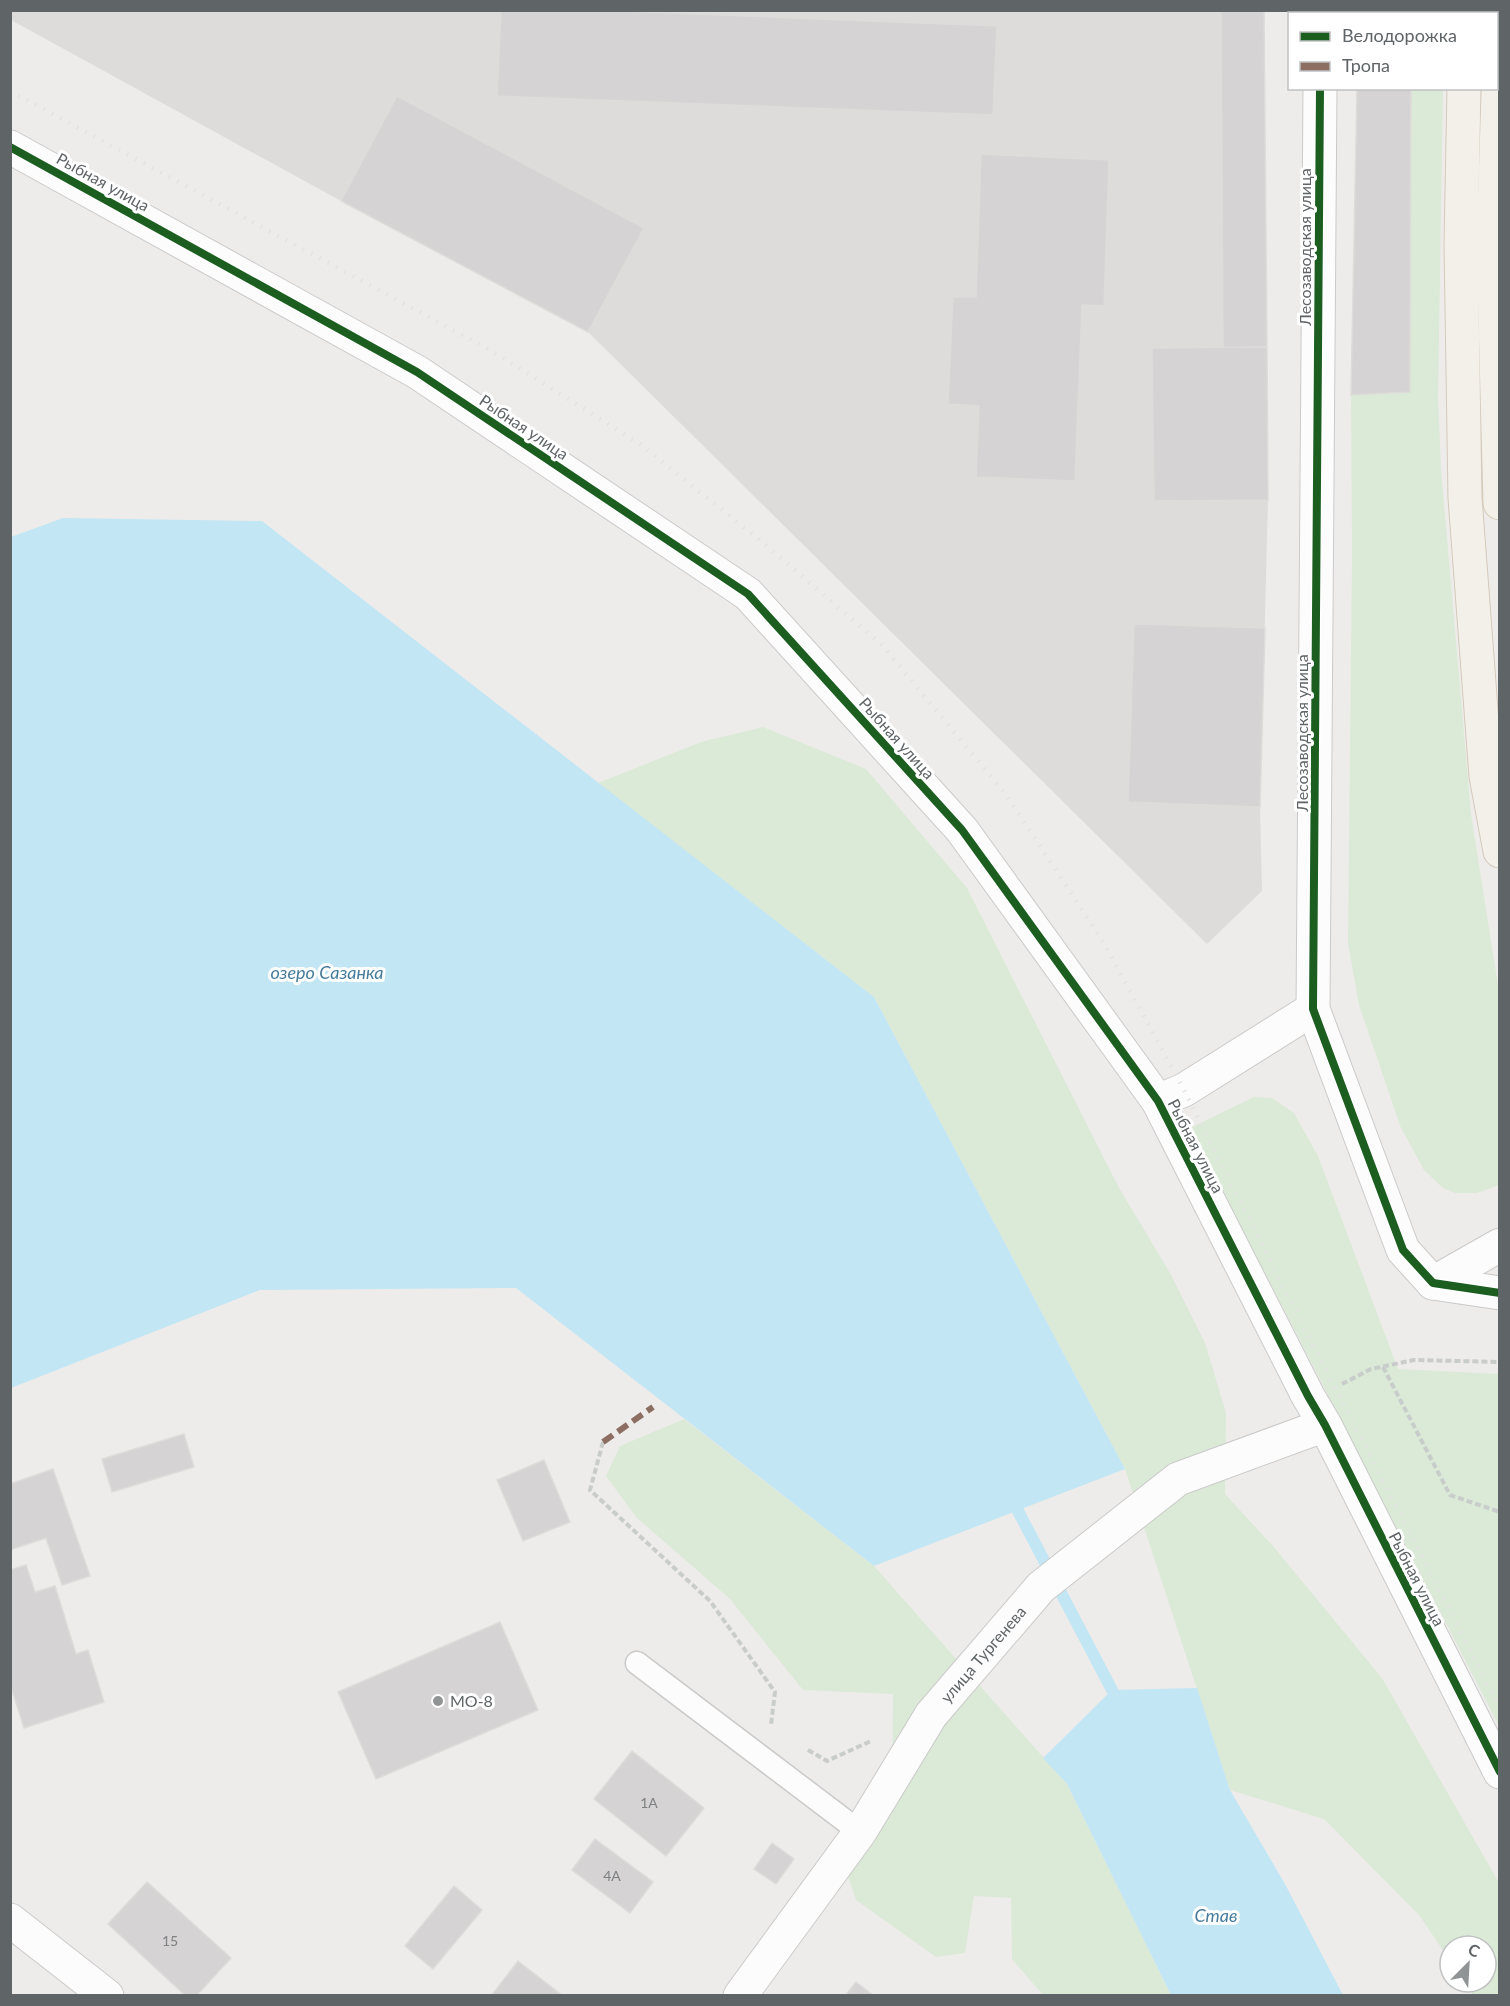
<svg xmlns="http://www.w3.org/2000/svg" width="1510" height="2006" font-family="Lato,sans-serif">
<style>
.industrial{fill:#dedcda}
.green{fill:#dbe9d7}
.water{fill:#c2e6f4}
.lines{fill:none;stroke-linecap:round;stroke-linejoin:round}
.stream{stroke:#c2e6f4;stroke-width:12}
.building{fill:#d5d3d3;stroke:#dedcda;stroke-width:1.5}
.service-casing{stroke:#cbcaca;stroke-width:25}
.minor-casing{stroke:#cbcaca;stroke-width:35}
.tertiary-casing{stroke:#cbcaca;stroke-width:35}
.primary-casing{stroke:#d4c9ba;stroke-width:35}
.path{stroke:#c8cccb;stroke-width:4;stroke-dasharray:6 3;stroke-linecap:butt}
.service{stroke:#fcfcfc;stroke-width:22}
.minor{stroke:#fcfcfc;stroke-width:33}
.tertiary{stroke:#fcfcfc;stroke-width:33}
.primary{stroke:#f3f0ea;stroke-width:33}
.rail{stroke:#e3e3e2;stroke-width:4.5;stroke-dasharray:1.5 8;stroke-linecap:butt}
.quiet{stroke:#8d6e63;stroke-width:6;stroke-dasharray:12 6;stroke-linecap:butt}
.cycleway-casing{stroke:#fff;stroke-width:11}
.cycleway{stroke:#1b5e20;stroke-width:8}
.poi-dot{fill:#919495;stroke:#fff;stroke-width:2}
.labels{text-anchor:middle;stroke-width:6;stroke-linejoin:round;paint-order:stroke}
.number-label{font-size:14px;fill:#7e8183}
.street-label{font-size:16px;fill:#5f6467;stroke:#fff}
.poi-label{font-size:16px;fill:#5f6467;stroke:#fff;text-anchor:start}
.water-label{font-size:18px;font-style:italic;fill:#457b9b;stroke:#fff}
</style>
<rect width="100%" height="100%" fill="#eeecea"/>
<polygon class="industrial" points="10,11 1264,11 1268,500 1260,807 1262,891 1207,944 588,332 341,201 11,20"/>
<g class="green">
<polygon points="1411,89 1443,89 1438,399 1441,469 1471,814 1500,998 1499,1185 1477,1193 1455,1193 1443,1188 1424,1170 1401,1128 1359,1005 1348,943 1352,555 1351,395 1410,392"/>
<polygon points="763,727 866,769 967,888 1118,1186 1170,1273 1205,1343 1226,1413 1225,1494 1273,1546 1382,1678 1499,1883 1499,1995 1473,1995 1464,1982 1486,1982 1486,1946 1450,1946 1450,1961 1419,1915 1324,1819 1230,1790 1125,1469 874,997 598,783 701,742"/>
<polygon points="1254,1097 1272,1098 1294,1113 1318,1156 1398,1369 1499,1374 1499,1726 1190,1128"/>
<polygon points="684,1419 874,1566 1067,1784 1171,1995 1043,1995 1012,1959 1011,1898 974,1896 965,1953 936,1957 856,1900 848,1876 892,1800 893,1694 803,1690 730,1599 636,1517 606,1476 620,1446"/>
</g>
<g class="water">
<polygon points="63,518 262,521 874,997 1125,1469 874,1566 516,1288 260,1290 11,1388 11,537"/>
<polygon points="1197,1688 1230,1790 1285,1884 1343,1995 1171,1995 1067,1784 1043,1758 1112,1690"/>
</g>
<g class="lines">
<polyline class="stream" points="1018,1511 1112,1690"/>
</g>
<g class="building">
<polygon points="501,10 595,10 997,26 993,115 497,96"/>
<polygon points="1221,10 1264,10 1267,347 1223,348"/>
<rect x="1358" y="10" width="53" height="4"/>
<polygon points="1357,88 1411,88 1410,392 1351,395"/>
<polygon points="397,96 644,228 588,332 341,201"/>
<polygon points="981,154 1109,160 1104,306 1082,305 1075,481 976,477 979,406 948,404 953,297 976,297"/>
<polygon points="1267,347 1268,500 1154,501 1152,348"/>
<polygon points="1134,624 1265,628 1260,807 1128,802"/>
<polygon points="184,1434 194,1467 112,1492 102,1459"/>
<polygon points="544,1460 570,1522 523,1541 497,1480"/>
<polygon points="53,1469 90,1576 62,1585 46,1538 10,1550 10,1484"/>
<polygon points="26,1565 35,1592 55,1586 76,1654 88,1650 104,1702 24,1728 10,1684 10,1570"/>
<polygon points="500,1622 538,1710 376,1779 338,1692"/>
<polygon points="632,1751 704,1808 666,1856 594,1799"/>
<polygon points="595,1839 653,1882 630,1913 572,1870"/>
<polygon points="772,1843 794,1859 776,1884 754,1869"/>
<polygon points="147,1882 231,1958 196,1996 186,1996 108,1924"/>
<polygon points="454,1886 482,1910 433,1969 405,1946"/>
<polygon points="518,1961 563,1996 491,1996"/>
<polygon points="856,1982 874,1996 845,1996"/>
</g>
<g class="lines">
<defs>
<polyline id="service" points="637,1663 860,1832"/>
<g id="minor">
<polyline points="10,1920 107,1996"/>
<path id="s1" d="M740,1996L860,1832L931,1715L1041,1587L1178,1479L1325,1425"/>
</g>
<g id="tertiary">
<polyline points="1321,14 1321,10"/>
<polyline points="1320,88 1313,1009 1403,1250 1433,1283 1500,1293"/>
<polyline points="10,147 417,372 748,594 962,830 1158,1101 1308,1396 1325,1425 1500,1772"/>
<polyline points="1158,1101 1184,1090 1313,1009"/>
<polyline points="1433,1283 1500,1245"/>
</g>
<g id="primary">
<polyline points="1466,14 1466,10"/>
<polyline points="1500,35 1493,243 1500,503"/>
<polyline points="1464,88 1461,244 1465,498 1486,776 1500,851"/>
</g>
</defs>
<use href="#service" class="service-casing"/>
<use href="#minor" class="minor-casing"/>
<use href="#tertiary" class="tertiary-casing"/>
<use href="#primary" class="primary-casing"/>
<g class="path">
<polyline points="1383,1367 1450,1495 1500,1512"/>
<polyline points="1342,1384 1371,1369 1414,1360 1500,1362"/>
<polyline points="603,1442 590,1490 710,1601 775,1692 771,1725"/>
<polyline points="808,1750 827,1761 871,1741"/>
</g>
<use href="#service" class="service"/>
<use href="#minor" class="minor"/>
<use href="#tertiary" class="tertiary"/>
<use href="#primary" class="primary"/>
<polyline class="rail" points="10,91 490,350 640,444 761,541 882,645 1007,796 1105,945 1184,1090 1294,1308 1500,1708"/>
<polyline class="quiet" points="603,1442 653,1407"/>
<defs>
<g id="cycleway">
<polyline points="1320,88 1313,1009 1403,1250 1433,1283 1500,1293"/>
<polyline points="10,147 417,372 748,594 962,830 1158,1101 1308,1396 1325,1425 1500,1772"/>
</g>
</defs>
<use href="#cycleway" class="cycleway-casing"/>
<use href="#cycleway" class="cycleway"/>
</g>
<circle class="poi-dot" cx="438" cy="1701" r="6"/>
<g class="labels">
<g class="number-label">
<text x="649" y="1808">1А</text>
<text x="612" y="1881">4А</text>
<text x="170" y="1946">15</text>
</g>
<g class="street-label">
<text transform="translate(103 182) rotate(29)" y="6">Рыбная улица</text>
<text transform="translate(1305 247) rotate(-90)" y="6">Лесозаводская улица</text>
<text transform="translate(524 427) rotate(34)" y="6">Рыбная улица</text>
<text transform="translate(1302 733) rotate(-90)" y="6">Лесозаводская улица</text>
<text transform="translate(897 738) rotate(48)" y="6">Рыбная улица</text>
<text transform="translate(1196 1146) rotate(63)" y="6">Рыбная улица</text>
<text transform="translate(1417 1579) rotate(63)" y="6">Рыбная улица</text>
<text dy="6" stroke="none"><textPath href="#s1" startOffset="420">улица Тургенева</textPath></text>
</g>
<g class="poi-label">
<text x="450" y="1707">MO-8</text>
</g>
<g class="water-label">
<text x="327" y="979">озеро Сазанка</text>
<text x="1216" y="1922">Став</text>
</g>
</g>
<rect width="1510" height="2006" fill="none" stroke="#5f6467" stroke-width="24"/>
<rect x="1288" y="12" width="210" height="78" fill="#ffffff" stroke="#bfc1c2" stroke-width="1.5"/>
<rect x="1300" y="32" width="30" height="9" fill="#1b5e20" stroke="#bfc1c2" stroke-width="1.5"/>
<text x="1342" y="42" font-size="18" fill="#5f6467">Велодорожка</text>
<rect x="1300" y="62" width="30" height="9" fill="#8d6e63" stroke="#bfc1c2" stroke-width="1.5"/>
<text x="1342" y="72" font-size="18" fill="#5f6467">Тропа</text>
<g transform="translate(1468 1964) rotate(24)"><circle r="28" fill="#ffffff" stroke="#bfc1c2" stroke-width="1.5"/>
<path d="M0-4.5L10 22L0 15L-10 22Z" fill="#919495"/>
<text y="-9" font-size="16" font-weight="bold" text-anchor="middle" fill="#5f6467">С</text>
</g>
</svg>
